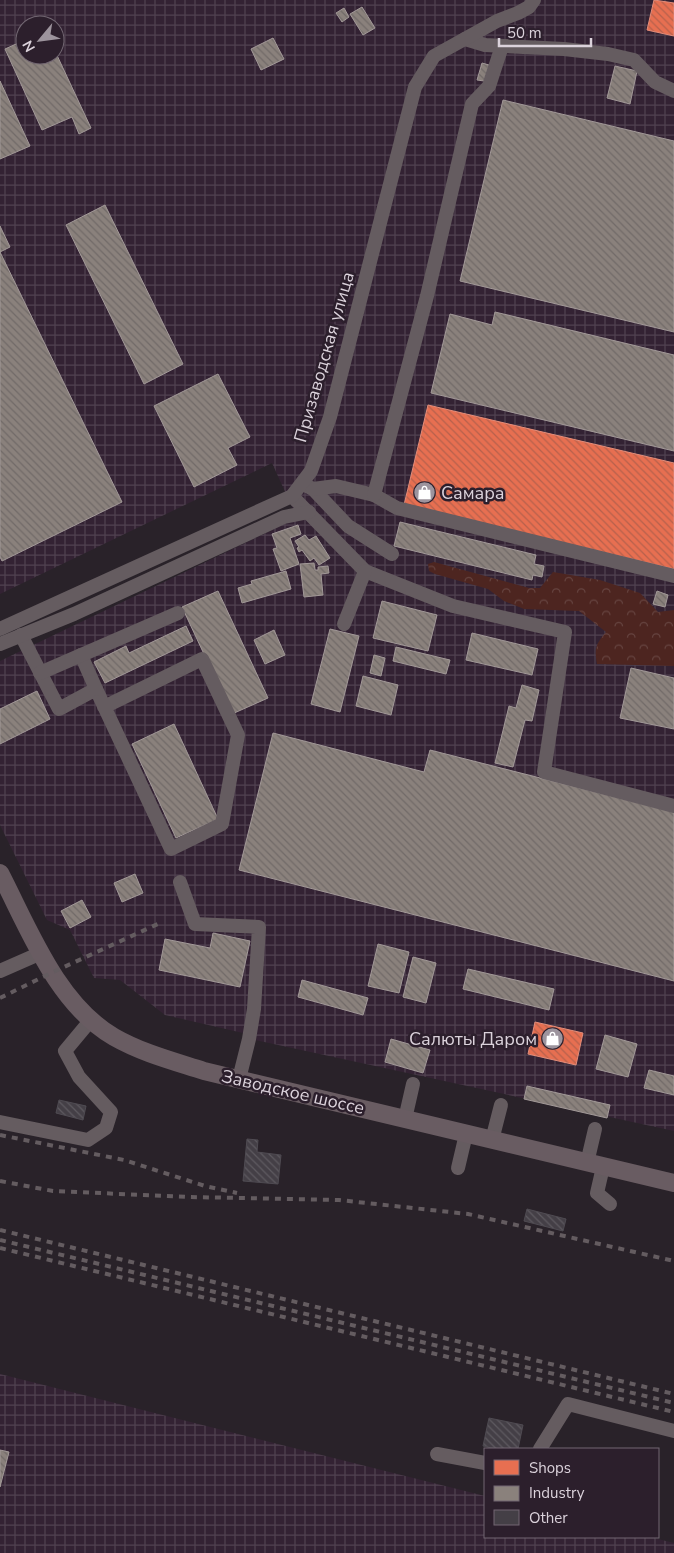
<svg xmlns="http://www.w3.org/2000/svg" width="674" height="1553" font-family="'Nunito Sans',sans-serif">
<style>
.industrial{fill:url(#industrial-grid);fill-rule:evenodd}
.forest{fill:url(#forest-crowns)}
.shops{fill:url(#shops-back-hatch);stroke:#e38d7a}
.industry{fill:url(#industry-back-hatch);stroke:#a29998}
.building{fill:url(#building-back-hatch);stroke:#4f4b52}
.lines{fill:none;stroke-linecap:round;stroke-linejoin:round}
.minor{stroke:#655c60;stroke-width:14}
.major{stroke:#695c62;stroke-width:18}
.rail{stroke:#645c60;stroke-width:4;stroke-dasharray:6 6;stroke-linecap:butt}
.labels{text-anchor:middle;stroke-width:5;stroke-linejoin:round;paint-order:stroke}
.street-label{font-size:18px;fill:#dbd2db;stroke:#2c1f2c}
.poi-label{font-size:18px;fill:#dbd2db;stroke:#2c1f2c;text-anchor:start}
</style>
<defs>
<pattern id="industrial-grid" width="8" height="8" patternUnits="userSpaceOnUse" patternTransform="scale(1.25)"><rect width="8" height="8" fill="#323"/><path d="M0 4h8M4 0v8" fill="none" stroke="#504150"/></pattern>
<pattern id="forest-crowns" width="20" height="18" patternUnits="userSpaceOnUse" patternTransform="scale(1.25)"><rect width="20" height="18" fill="#4d2520"/><path d="M2 6a3 3 0 1 1 6 0M12 15a3 3 0 1 1 6 0" fill="none" stroke="#664440"/></pattern>
<pattern id="shops-back-hatch" width="6" height="6" patternUnits="userSpaceOnUse" patternTransform="scale(1.25)"><rect width="6" height="6" fill="#e76f51"/><path d="M-1 5l2 2M0 0l6 6M5-1l2 2" fill="none" stroke="#b6614c"/></pattern>
<pattern id="industry-back-hatch" width="6" height="6" patternUnits="userSpaceOnUse" patternTransform="scale(1.25)"><rect width="6" height="6" fill="#8a817c"/><path d="M-1 5l2 2M0 0l6 6M5-1l2 2" fill="none" stroke="#716a68"/></pattern>
<pattern id="building-back-hatch" width="6" height="6" patternUnits="userSpaceOnUse" patternTransform="scale(1.25)"><rect width="6" height="6" fill="#443f46"/><path d="M-1 5l2 2M0 0l6 6M5-1l2 2" fill="none" stroke="#5e5a60"/></pattern>
</defs>
<rect width="100%" height="100%" fill="#292229"/>
<g class="industrial">
<path d="M0,0H674V1131L246,1038L243,1033L165,1015L120,980L94,978L70,930L47,920L0,825V661L297,518L272,463L0,594ZM25,25H55V55H25Z"/>
<polygon points="0,1374 485,1496 485,1537 650,1537 674,1543 674,1553 0,1553"/>
</g>
<path class="forest" d="M434,562L529,588H540L553,572L600,580L640,593L658,612L674,610V666L597,664C594,648 596,644 606,632L579,611L524,609L504,601L488,589L435,574L429,571L428,564Z"/>
<g class="shops">
<polygon points="654,0 674,3 674,36 647,30"/>
<polygon points="428,405 674,463 674,569 404,505"/>
<polygon points="535,1022 583,1033 576,1065 528,1054"/>
</g>
<g class="industry">
<polygon points="362,7 375,28 363,35 350,14"/>
<polygon points="344,8 349,17 342,22 336,13"/>
<polygon points="273,38 284,59 261,70 251,49"/>
<polygon points="25,40 25,55 55,55 55,51 91,128 79,134 72,117 42,130 5,49"/>
<polygon points="482,63 489,65 484,81 477,80"/>
<polygon points="615,66 637,71 630,104 607,98"/>
<polygon points="0,81 30,146 0,159"/>
<polygon points="503,100 674,141 674,332 460,281"/>
<polygon points="105,205 183,364 144,384 66,225"/>
<polygon points="0,226 10,247 0,252 122,502 2,561 0,557"/>
<polygon points="495,312 674,355 674,451 431,393 450,314 492,325"/>
<polygon points="218,374 250,437 228,448 237,465 194,487 154,406"/>
<polygon points="400,522 536,555 534,564 544,566 542,577 533,575 532,580 394,546"/>
<polygon points="298,525 301,534 290,538 299,564 281,571 273,549 277,548 272,534"/>
<polygon points="305,535 309,540 316,536 330,558 319,565 314,558 310,561 302,550 299,552 297,548 299,547 295,541"/>
<polygon points="314,563 315,570 318,570 318,567 328,566 329,573 321,574 323,595 304,597 300,564"/>
<polygon points="286,571 291,589 242,603 238,588 252,584 251,581"/>
<polygon points="218,591 268,698 232,714 182,607"/>
<polygon points="657,591 668,595 665,607 653,604"/>
<polygon points="382,601 437,615 428,651 373,638"/>
<polygon points="186,626 193,641 105,683 94,662 126,646 129,653"/>
<polygon points="330,629 359,636 340,712 311,704"/>
<polygon points="274,630 285,655 265,664 254,640"/>
<polygon points="472,633 538,649 532,675 466,660"/>
<polygon points="396,647 450,660 446,674 393,661"/>
<polygon points="374,655 385,658 381,676 370,673"/>
<polygon points="631,668 674,678 674,729 620,718"/>
<polygon points="363,676 398,685 391,715 356,706"/>
<polygon points="522,685 539,690 532,721 525,720 513,767 495,763 509,706 516,708"/>
<polygon points="37,691 50,719 0,744 0,709"/>
<polygon points="174,724 218,819 176,838 132,744"/>
<polygon points="273,733 424,772 430,750 674,812 674,981 239,870"/>
<polygon points="135,874 143,893 122,902 114,883"/>
<polygon points="82,900 91,917 70,928 61,911"/>
<polygon points="213,933 250,941 240,987 159,970 165,939 210,948"/>
<polygon points="378,944 409,952 399,993 368,986"/>
<polygon points="413,957 436,963 426,1003 403,997"/>
<polygon points="468,969 554,989 549,1010 463,989"/>
<polygon points="302,980 368,998 363,1015 298,997"/>
<polygon points="605,1035 637,1044 628,1077 596,1069"/>
<polygon points="391,1039 430,1050 423,1073 385,1062"/>
<polygon points="649,1070 674,1076 674,1095 644,1088"/>
<polygon points="527,1086 610,1105 607,1118 524,1099"/>
<polygon points="0,1450 9,1452 0,1487"/>
</g>
<g class="building">
<polygon points="59,1100 86,1106 83,1120 56,1113"/>
<polygon points="247,1139 258,1140 257,1152 281,1155 278,1184 243,1181"/>
<polygon points="527,1209 566,1219 563,1231 524,1221"/>
<polygon points="489,1418 523,1425 518,1449 496,1449 483,1446"/>
</g>
<g class="lines">
<g class="minor">
<polyline points="465,39 485,45 564,49 608,54 634,60 655,82 674,91"/>
<polyline points="307,486 313,489 348,526 392,554"/>
<polyline points="313,489 336,486 374,495 397,508 674,576"/>
<polyline points="374,495 427,296 472,104 489,86 502,46"/>
<polyline points="292,496 365,571 453,606 565,632 544,772 674,806"/>
<polyline points="344,624 365,571"/>
<polyline points="0,629 292,496 311,471 330,417 415,87 434,56 497,21 518,13 529,7 534,0"/>
<polyline points="21,635 59,709 96,689 171,849 222,824 238,735 202,659 104,707"/>
<polyline points="0,644 74,614 284,517 309,512"/>
<polyline points="81,655 96,689"/>
<polyline points="40,673 178,613"/>
<polyline points="180,882 195,924 259,927 254,1009 249,1039 239,1079"/>
<polyline points="0,971 41,953"/>
<polyline points="405,1119 413,1084"/>
<polyline points="0,1122 88,1140 106,1128 111,1112 79,1077 65,1051 90,1021"/>
<polyline points="492,1140 501,1105"/>
<polyline points="587,1163 595,1129"/>
<polyline points="603,1167 597,1193 610,1204"/>
<polyline points="458,1168 466,1134"/>
<polyline points="540,1449 568,1404 674,1431"/>
<polyline points="437,1454 485,1463"/>
</g>
<path class="major" d="M0,873C29,929 57,1004 114,1037C142,1053 173,1061 204,1071L674,1183"/>
<g class="rail">
<polyline points="0,998 51,973 162,922"/>
<polyline points="0,1135 124,1160 205,1186 237,1193"/>
<polyline points="0,1181 53,1191 190,1197 339,1200 468,1214 674,1261"/>
<polyline points="0,1230 674,1394"/>
<polyline points="0,1240 674,1403"/>
<polyline points="0,1248 674,1412"/>
</g>
</g>
<defs>
<symbol id="shop-disc" viewBox="-11 -11 22 22"><circle r="9.5" fill="#9d949d" stroke="#2c1f2c"/><path d="M-5-2.5h2.3a2.7 3.5 0 0 1 5.4 0H5L5.5 6h-11ZM-1.5-2.5h3a1.5 2.3 0 0 0-3 0Z" fill="#fff"/></symbol>
</defs>
<g fill-rule="evenodd">
<use href="#shop-disc" x="412" y="480" width="25" height="25"/>
<use href="#shop-disc" x="540" y="1026" width="25" height="25"/>
</g>
<g class="labels">
<g class="street-label">
<text transform="translate(324 357) rotate(-74)" y="6">Призаводская улица</text>
<text transform="translate(293 1092) rotate(13)" y="6">Заводское шоссе</text>
</g>
<g class="poi-label">
<text x="441" y="499">Самара</text>
<text x="537" y="1045" text-anchor="end">Салюты Даром</text>
</g>
</g>
<rect x="484" y="1448" width="175" height="90" fill="#2c1f2c" stroke="#726772"/>
<rect x="494" y="1460" width="25" height="15" fill="#e76f51" stroke="#726772"/>
<text x="529" y="1473" font-size="15" fill="#dbd2db">Shops</text>
<rect x="494" y="1486" width="25" height="15" fill="#8a817c" stroke="#726772"/>
<text x="529" y="1498" font-size="15" fill="#dbd2db">Industry</text>
<rect x="494" y="1510" width="25" height="15" fill="#443f46" stroke="#726772"/>
<text x="529" y="1523" font-size="15" fill="#dbd2db">Other</text>
<g transform="translate(40 40) rotate(241)"><circle r="24" fill="#2c1f2c" stroke="#726772"/>
<path d="M0-4L9 19L0 12L-9 19Z" fill="#9d949d"/>
<text y="-8" font-size="14" font-weight="bold" text-anchor="middle" fill="#dbd2db">N</text>
</g>
<path d="M499 38v8h92v-8" fill="none" stroke="#dbd2db" stroke-width="2.5"/>
<text x="507" y="38" font-size="15" fill="#dbd2db" stroke="#2c1f2c" stroke-width="4" paint-order="stroke">50 m</text>
</svg>
